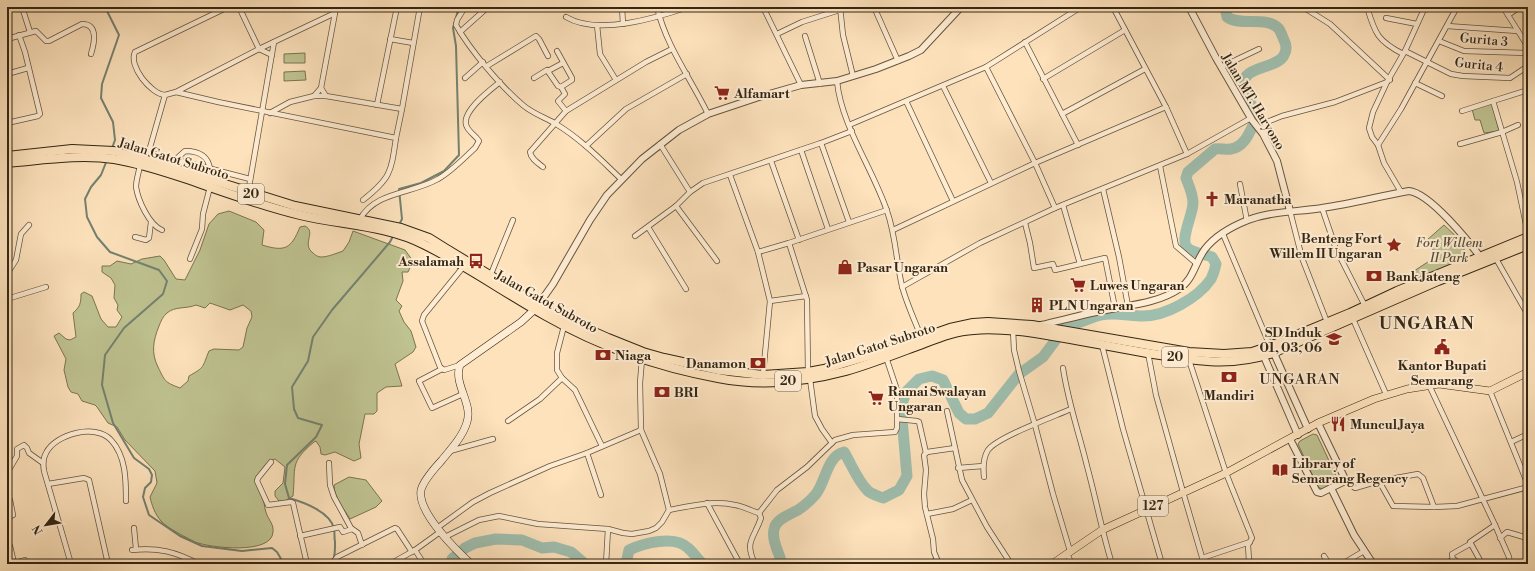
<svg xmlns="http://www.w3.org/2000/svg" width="1535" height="571" font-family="'Libre Bodoni',serif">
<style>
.green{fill:#bfc391;stroke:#7a7452;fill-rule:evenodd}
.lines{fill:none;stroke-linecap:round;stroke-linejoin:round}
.stream{stroke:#748170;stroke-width:2}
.river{stroke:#9fbeae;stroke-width:11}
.minor-casing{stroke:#66553e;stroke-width:6}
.tertiary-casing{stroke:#66553e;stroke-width:8}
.secondary-casing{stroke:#342614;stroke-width:8}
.primary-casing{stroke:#342614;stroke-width:8}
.trunk-casing{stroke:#342614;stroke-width:10}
.minor{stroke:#feecd3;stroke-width:4.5}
.tertiary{stroke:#feecd3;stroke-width:6}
.secondary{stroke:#feecd3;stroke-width:7}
.primary{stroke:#fde2bc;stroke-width:7}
.trunk{stroke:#fde2bc;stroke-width:8}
.labels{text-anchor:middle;stroke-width:4;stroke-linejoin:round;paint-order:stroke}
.shield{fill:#feecd3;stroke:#71614d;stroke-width:1}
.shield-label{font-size:12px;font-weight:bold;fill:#342614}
.street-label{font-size:13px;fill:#342614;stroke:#feecd3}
.poi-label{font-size:13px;font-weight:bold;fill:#342614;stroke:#feecd3;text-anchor:start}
.park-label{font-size:13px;font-style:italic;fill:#574d33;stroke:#feecd3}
.quarter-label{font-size:15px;letter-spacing:1px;fill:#342614;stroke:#feecd3}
.district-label{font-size:17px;font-weight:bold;letter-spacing:1px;fill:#342614;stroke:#feecd3}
</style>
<rect width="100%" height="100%" fill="#fde2bc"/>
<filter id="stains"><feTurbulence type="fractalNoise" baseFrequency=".005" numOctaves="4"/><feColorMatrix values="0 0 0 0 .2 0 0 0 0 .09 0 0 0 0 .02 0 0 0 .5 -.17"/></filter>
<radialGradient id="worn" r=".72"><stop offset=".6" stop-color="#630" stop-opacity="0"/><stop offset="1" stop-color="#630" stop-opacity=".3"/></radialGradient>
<g class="green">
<polygon points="305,53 305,63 284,63 284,54"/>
<polygon points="305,71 306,80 284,81 284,72"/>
<polygon points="1492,103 1499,131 1484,133 1480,120 1475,120 1472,109"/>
<path d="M229,211L256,222L264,230L262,245C285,252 291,249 300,227L305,226C317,232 301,244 313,253C315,255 318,257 321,257C328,257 337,253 343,251L349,242L353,231L405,250L413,261L408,272H402L403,281L396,300L402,306L399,311L404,322L411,331L416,347L413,352L395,364L402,386L386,387L377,393V411L374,414H365L359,444L361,458L354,461L335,452L325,455L321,454L320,447L316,441L314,442C289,463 296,467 293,496L285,501H279L275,496V491L283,483L285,467L275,459C265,462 260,472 255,480C257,488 262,495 264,503C265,507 265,511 267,515C269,520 274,525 273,532C272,555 210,548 195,542C187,538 167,528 161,521C155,514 152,506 150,497L157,483L155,471L125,440L117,427L108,423L97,407L95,405L82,401L78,394L71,392L68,387L64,370L66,359L54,336L59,333L66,339L70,340L76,337L73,313C80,307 81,303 81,294L84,292L92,296L101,319L108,327H116L122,317L117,310L118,305L114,298L115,285L111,278L102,272V266H110L117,261L131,264L142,259L160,256L164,260L176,279L185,280L200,250L209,224L218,214ZM210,303L230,310L243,305L251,311L252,317L247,328L243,347L239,350L214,349L209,351C202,368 205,367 189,376L188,381L180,388C164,382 165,381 158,367C151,353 153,341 159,326C161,321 163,316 167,313C175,306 187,309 196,305L205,308Z"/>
<path d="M1444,225C1453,234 1473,248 1460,261L1402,285L1414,271L1437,256L1427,240Z"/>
<polygon points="1313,434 1317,435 1338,480 1322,489 1318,487 1298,444 1300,441"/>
<path d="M349,477L366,480L382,501L376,507L350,519C344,509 334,497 334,485Z"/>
</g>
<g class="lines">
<g class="stream">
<polyline points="105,7 119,35 102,84 101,98 113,122 115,140 112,148"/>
<polyline points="107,160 101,175 91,187 85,199 87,217 97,237 110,252 159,270 167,281 163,294 124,328 105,355 102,385 113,423 134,458 149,469 152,475 151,482 145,488 143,497 149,515 180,536 202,546 242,551 272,548 277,552 284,564"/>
<polyline points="399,225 402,219 399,189 421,183 444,171 459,155 456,46 453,28 459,7"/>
<path d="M332,564C335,556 335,551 335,542C334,538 335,533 334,529C331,512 303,502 289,498L285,484L287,465L316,437L322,425L298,418L294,409L292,387L308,361L313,337L332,310L390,242L393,236"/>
</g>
<g class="river">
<polyline points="452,564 452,559 465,548 475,543 496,539 522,540 542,548 554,547 571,552 585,564"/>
<path d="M626,564L629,550C644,543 674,535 688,548C694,553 697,559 703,564"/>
<path d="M782,564C779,552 770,538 775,526C779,518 791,514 798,510C804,506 811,500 816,494C826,481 827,456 844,452C852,465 857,480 868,491C871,494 878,496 883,498L899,490L907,476L901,407L906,392L919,379L932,376L943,380L959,413L966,419H975L988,413L1019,374L1043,357L1066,326C1078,324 1089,318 1101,315C1114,312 1130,316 1143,316C1166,316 1198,298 1211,279C1213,275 1215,269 1216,264L1212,257C1205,254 1190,253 1186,246C1181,237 1193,214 1193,203C1193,194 1189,186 1186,178L1188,172L1215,149C1220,148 1226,150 1231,149C1246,147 1251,128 1257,117C1253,107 1246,96 1244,86C1240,66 1278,69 1284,55C1287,50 1286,44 1284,40C1282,36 1281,32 1279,29C1266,15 1241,27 1227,17L1225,7"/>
</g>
<defs>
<g id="minor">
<polyline points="22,7 30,32"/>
<polyline points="239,7 259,49 272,55"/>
<path d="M465,7L457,20L456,25C470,50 502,88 524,106C534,114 546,118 556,124C581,139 601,160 621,179"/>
<polyline points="622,7 623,24"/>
<path d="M657,7C666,46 691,79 708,114"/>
<polyline points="706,7 708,8 711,7"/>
<polyline points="763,7 801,85"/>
<polyline points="840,7 843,35 853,76"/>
<polyline points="874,7 898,61"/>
<polyline points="952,7 956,12"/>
<polyline points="1113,7 1166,107 1187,154"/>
<polyline points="1303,7 1330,24 1390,80"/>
<path d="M1367,7C1375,34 1378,41 1403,54"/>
<polyline points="1503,7 1528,47"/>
<polyline points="1508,15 1520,7"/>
<path d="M566,17C598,36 656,18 688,7"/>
<polyline points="1386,18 1417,24"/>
<polyline points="597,25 600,54 616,80"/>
<polyline points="1447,26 1518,31"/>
<polyline points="7,29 10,38"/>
<polyline points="460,32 488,7"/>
<polyline points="777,34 802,22 849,7"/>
<polyline points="805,36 820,84"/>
<polyline points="1523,38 1528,35"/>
<path d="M7,39L36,31L46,41H49L82,24C99,24 94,44 91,54"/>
<polyline points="390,39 413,43"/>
<polyline points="1439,41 1464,51 1528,53"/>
<polyline points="1025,42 1078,145"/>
<polyline points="557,51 572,78 572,80 561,87 565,94 558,101 566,111"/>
<polyline points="1405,51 1451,74 1463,76 1510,78 1528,66"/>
<polyline points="487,66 536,36 539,39 548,56"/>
<polyline points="986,67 1035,163 1055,208"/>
<polyline points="1221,67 1259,49"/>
<polyline points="548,71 563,63"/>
<polyline points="7,74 28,68"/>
<polyline points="465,78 483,62"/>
<polyline points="534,78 547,70 558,86 561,87"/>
<polyline points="1043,79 1125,30"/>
<path d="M837,81C841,125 873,169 887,211C896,236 896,261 902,286C906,302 915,321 921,337"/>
<polyline points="1415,83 1442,96"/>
<polyline points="943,86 991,183"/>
<polyline points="1528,90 1493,101 1517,182 1528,234"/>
<polyline points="176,92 259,49 335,13 336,7"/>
<path d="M165,95C151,94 128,66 135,52L228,7"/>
<polyline points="314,96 326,96 321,88"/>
<polyline points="326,96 402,109 420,7"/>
<polyline points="906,101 953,201"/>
<polyline points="377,105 397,7"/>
<polyline points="1462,111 1493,101"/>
<polyline points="270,113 290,102 314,96 321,88 335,13"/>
<polyline points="1062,114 1145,69"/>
<polyline points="7,123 38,116 40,114 25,52 19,35"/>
<polyline points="849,125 986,67 1081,7"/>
<polyline points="1263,134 1267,122 1282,116 1335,102 1387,82"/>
<polyline points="396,138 402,109"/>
<polyline points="821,143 849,222"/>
<polyline points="660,144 690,192"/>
<polyline points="1460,144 1502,132 1518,125"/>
<polyline points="1378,145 1401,109 1457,7"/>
<polyline points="586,146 626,109 687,74"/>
<polyline points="801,150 828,229"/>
<path d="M175,160L185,151C198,151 208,155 210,169"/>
<polyline points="771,161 799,240"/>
<path d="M140,165C139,172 136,180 136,187C138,200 149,225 162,230"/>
<polyline points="1160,166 1176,246 1197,264"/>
<path d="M543,167C538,163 531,159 530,152L566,111L646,62L672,49"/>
<polyline points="730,175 758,252 770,301 763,375"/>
<path d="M250,179L150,153L149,151L165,95L176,92L218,102L396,138C391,172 391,178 363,200"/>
<polyline points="1240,184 1247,221"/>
<polyline points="1103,189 1119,257 1128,306"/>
<polyline points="1401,192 1384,163 1378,145 1372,137 1369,128 1373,112 1387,82 1405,51 1425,7"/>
<polyline points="245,199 248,193 274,42"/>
<polyline points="1063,205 1080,264"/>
<polyline points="676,206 717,261"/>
<polyline points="1322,208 1336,249 1365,306"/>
<polyline points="1290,211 1302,258 1327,322"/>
<path d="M360,219C376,191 412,194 438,179C451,172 464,158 475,148L479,141C476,136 470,133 467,127C459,113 490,90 500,82"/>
<polyline points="1025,223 1030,243 1034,268 1053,264 1055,270 1105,258 1115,308"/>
<polyline points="648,227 686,289"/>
<polyline points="893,230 1035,163 1166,107"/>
<polyline points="1223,234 1270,346"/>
<polyline points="635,236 676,206 690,192 703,183 821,143 852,131"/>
<polyline points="135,237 146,240 149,238 151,222"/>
<polyline points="789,243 807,300 808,372"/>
<polyline points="758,252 789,243 887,210"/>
<polyline points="1495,257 1528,315"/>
<polyline points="190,259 202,229 203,214 210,187"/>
<polyline points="7,274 16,260 21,234 29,225"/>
<polyline points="491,274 513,220"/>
<polyline points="902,287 980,243 1055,208 1187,154 1251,118"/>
<polyline points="7,299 46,287"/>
<polyline points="770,301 806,296"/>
<polyline points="1353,319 1386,394"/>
<polyline points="564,326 557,353 557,370 562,378 575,390 602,446"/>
<polyline points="1013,330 1014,350 1019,371 1035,425 1053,494 1070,551"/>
<polyline points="1102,345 1123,429 1162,564"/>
<polyline points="1148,353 1156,395 1183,492 1204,564"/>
<polyline points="1189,360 1226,473 1252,538 1248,545 1249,561 1247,564"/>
<polyline points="460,365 444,370 440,367 422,321 424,315 464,266"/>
<path d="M1063,368C1068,402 1079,433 1087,466C1096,499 1102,532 1112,564"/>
<polyline points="442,369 419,381 432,408 463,394"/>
<polyline points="810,379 815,416 822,429 832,443"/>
<polyline points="1429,385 1495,525 1509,557 1510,564"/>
<polyline points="1490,391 1528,485"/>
<polyline points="947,411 962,480 987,527 1011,564"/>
<polyline points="897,419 917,421 919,422 926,453"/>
<polyline points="508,421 540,399 562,378"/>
<polyline points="1511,442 1528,434"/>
<polyline points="450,451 493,439"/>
<polyline points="587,453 601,495"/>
<polyline points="271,462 258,478 257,481 268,505 291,502 293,503 307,564"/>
<polyline points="329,463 330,485 334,497 351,528 358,533 362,545"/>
<polyline points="958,468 983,466"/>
<polyline points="7,473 17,456 17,449 24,445 27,448 29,453 43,463"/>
<path d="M984,477C983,468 983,458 988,450C998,437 1053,417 1071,409"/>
<polyline points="1345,481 1355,488 1379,481 1418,474 1423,478 1434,507 1457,506 1528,487"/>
<polyline points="1379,481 1393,506 1434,507"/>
<polyline points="48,484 84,478 89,480 108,564"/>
<polyline points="707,503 740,564"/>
<path d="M669,510C690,506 713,500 735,505C743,506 751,511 759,513L777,490L807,467L835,440L853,435L895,432L897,428V390L886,357"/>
<polyline points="927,514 953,509 972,500"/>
<polyline points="7,518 13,515 10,500"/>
<polyline points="134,528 136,549"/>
<polyline points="437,528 473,502 490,493 550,466 587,453 641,430"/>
<polyline points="300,536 340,527 343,532 352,529"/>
<polyline points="445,537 479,520 499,516 538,524 608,529 623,533 632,534 649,531 656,528 662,522 669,510 660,474 641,430 640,383 642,359"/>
<polyline points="1500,538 1507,532 1524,537"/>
<polyline points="10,546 14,563"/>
<path d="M132,550C158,547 176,552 199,564"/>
<polyline points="415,550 424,564"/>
<polyline points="1067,554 1072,564"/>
<polyline points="1324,556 1329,564"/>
<polyline points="1202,558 1250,542"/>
<polyline points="1453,561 1452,554 1470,544"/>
<polyline points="12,564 25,560 27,564"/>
<path d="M71,564L44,471C43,465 43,458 46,453C55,434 96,423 111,440C126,456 126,480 126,501"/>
<polyline points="325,564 334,561 337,557 395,528 397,529 412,552"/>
<polyline points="390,564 415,550 440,532"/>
<polyline points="606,564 608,529"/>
<path d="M755,564C744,541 754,539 761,518L759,513"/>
<polyline points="929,564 936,560"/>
<polyline points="939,564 934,552 933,539 925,507 924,494 926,470 924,455 927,452 955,448"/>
<polyline points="1342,564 1364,551"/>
<polyline points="1441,564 1455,560 1459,564"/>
<polyline points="1482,564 1470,542 1495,525"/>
</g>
<g id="tertiary">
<polyline points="1189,7 1216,58 1252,120 1263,134 1277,161 1290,211"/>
<polyline points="536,308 553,284 590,220 607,195 642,159 679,130 708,114 759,97 801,85 837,81 876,69 909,56 921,50 961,7"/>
<path d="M1041,325C1063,320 1085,314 1106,310C1131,305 1158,303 1179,289C1194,279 1195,262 1205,249C1215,236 1233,226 1248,220C1272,211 1297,212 1322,208C1351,204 1380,196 1409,191C1430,193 1469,242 1482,259"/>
<polyline points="1272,349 1308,429"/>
<polyline points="1262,352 1298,435"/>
<polyline points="1290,439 1317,492 1321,493 1343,482 1345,479 1318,423"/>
<polyline points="1331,488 1354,535 1373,564"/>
</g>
<path id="secondary" d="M471,564C456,550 417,512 421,490C424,479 435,468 442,460C452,448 463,436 467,422C473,403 453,384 460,365L521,322L534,310"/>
<polyline id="primary" points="1052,564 1102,530 1226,473 1318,423 1374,399 1407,389 1439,384 1490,391 1528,372"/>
<g id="trunk">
<polyline points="7,156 72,149 114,151 151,161 295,206 401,228 429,238 445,248 556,315 608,338 643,352 664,358 719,370 763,375 808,372 824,369 875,354 950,328 973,323 988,322 1032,325 1189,352 1224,354 1252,352 1270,346 1350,313 1397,291 1528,237"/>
<path d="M7,163C43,160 78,154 114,159C139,163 163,171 187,179C224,192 262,206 300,215C341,225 387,225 425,245C467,266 505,293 546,316C599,346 657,367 718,378C759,386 805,382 846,371C870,364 893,355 917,346C936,339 954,331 974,330C991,328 1010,330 1028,332C1068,338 1107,346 1147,353C1192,360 1229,368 1273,353L1438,281L1528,245"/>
</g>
</defs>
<use href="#minor" class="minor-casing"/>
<use href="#tertiary" class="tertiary-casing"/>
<use href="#secondary" class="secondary-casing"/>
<use href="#primary" class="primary-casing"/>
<use href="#trunk" class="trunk-casing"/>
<use href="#minor" class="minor"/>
<use href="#tertiary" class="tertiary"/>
<use href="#secondary" class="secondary"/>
<use href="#primary" class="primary"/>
<use href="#trunk" class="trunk"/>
</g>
<defs>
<symbol id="supermarket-bare" viewBox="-9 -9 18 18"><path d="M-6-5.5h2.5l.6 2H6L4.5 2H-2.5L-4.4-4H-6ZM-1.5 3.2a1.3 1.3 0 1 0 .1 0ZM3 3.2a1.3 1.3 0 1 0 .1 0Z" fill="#8f2418" stroke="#feecd3" stroke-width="2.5" paint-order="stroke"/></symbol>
<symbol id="church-bare" viewBox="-9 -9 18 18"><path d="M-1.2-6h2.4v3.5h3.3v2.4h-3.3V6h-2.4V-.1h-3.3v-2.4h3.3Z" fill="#8f2418" stroke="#feecd3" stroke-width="2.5" paint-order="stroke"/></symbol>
<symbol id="sight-bare" viewBox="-9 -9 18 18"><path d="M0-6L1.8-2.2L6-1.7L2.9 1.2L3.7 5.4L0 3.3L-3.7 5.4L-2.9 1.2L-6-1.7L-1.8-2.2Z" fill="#8f2418" stroke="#feecd3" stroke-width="2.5" paint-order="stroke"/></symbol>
<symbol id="bus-bare" viewBox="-9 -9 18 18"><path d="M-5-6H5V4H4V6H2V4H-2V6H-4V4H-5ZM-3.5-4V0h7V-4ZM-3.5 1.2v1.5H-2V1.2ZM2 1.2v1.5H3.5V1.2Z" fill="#8f2418" stroke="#feecd3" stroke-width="2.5" paint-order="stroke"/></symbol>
<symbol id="shop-bare" viewBox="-9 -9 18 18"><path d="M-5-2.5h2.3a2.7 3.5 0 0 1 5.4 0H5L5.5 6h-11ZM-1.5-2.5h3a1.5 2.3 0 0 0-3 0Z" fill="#8f2418" stroke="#feecd3" stroke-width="2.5" paint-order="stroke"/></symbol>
<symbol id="bank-bare" viewBox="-9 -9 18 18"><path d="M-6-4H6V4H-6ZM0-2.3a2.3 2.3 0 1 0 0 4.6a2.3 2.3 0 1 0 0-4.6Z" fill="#8f2418" stroke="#feecd3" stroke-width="2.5" paint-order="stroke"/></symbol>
<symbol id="building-bare" viewBox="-9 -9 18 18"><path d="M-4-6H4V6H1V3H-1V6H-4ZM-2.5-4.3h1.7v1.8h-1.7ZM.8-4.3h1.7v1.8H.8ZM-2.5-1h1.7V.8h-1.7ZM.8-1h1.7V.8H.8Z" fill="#8f2418" stroke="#feecd3" stroke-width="2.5" paint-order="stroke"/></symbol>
<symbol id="school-bare" viewBox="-9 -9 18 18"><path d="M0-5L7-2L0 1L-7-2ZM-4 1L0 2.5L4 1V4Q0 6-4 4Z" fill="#8f2418" stroke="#feecd3" stroke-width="2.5" paint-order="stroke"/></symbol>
<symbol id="civic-bare" viewBox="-9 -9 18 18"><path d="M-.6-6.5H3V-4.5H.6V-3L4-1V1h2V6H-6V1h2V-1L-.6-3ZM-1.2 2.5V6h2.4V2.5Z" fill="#8f2418" stroke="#feecd3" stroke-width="2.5" paint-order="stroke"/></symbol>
<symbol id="restaurant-bare" viewBox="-9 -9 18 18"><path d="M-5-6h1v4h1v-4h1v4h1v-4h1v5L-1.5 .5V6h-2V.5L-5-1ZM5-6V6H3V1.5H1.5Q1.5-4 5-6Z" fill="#8f2418" stroke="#feecd3" stroke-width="2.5" paint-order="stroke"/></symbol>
<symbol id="library-bare" viewBox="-9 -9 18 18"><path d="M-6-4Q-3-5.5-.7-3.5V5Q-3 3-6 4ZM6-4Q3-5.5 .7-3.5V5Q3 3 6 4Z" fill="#8f2418" stroke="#feecd3" stroke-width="2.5" paint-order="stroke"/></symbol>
</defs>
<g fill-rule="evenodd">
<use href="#supermarket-bare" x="711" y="82" width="22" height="22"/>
<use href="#church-bare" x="1201" y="188" width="22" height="22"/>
<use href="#sight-bare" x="1383" y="234" width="22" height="22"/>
<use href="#bus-bare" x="465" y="250" width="22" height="22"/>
<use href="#shop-bare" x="834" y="256" width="22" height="22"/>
<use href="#bank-bare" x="1363" y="265" width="22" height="22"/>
<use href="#supermarket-bare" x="1067" y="274" width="22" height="22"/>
<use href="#building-bare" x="1026" y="294" width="22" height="22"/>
<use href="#school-bare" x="1323" y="328" width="22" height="22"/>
<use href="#civic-bare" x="1431" y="336" width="22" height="22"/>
<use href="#bank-bare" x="592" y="344" width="22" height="22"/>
<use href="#bank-bare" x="747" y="352" width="22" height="22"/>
<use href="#bank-bare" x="1218" y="366" width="22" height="22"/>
<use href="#bank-bare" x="651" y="381" width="22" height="22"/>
<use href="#supermarket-bare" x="865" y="387" width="22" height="22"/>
<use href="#restaurant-bare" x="1327" y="413" width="22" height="22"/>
<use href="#library-bare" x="1269" y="459" width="22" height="22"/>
</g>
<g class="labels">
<g class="shield">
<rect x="238" y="184" width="26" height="20" rx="3"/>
<rect x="1162" y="347" width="26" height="20" rx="3"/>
<rect x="775" y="371" width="26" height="20" rx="3"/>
<rect x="1138" y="496" width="30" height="20" rx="3"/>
</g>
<g class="shield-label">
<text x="251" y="198">20</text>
<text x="1175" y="361">20</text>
<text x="788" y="385">20</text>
<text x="1153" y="510">127</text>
</g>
<g class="street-label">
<text transform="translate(1484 39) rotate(5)" y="5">Gurita 3</text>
<text transform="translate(1479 64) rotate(6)" y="5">Gurita 4</text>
<text transform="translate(1254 101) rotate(59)" y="5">Jalan MT. Haryono</text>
<text transform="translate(174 158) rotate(17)" y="5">Jalan Gatot Subroto</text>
<text transform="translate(547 301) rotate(29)" y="5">Jalan Gatot Subroto</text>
<text transform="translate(880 344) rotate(-18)" y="5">Jalan Gatot Subroto</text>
</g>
<g class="poi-label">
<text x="734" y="98">Alfamart</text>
<text x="1224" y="204">Maranatha</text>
<text x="1382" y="243" text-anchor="end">Benteng Fort<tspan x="1382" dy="15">Willem II Ungaran</tspan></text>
<text x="464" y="266" text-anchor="end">Assalamah</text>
<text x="857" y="272">Pasar Ungaran</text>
<text x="1386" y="281">Bank Jateng</text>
<text x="1090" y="290">Luwes Ungaran</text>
<text x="1049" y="310">PLN Ungaran</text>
<text x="1322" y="337" text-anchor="end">SD Induk<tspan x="1322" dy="15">01, 03, 06</tspan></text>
<text x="615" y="360">Niaga</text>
<text x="746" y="368" text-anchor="end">Danamon</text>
<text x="1442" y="370" text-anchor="middle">Kantor Bupati<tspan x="1442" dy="15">Semarang</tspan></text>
<text x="888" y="396">Ramai Swalayan<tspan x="888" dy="15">Ungaran</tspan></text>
<text x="674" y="397">BRI</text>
<text x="1229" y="400" text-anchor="middle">Mandiri</text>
<text x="1350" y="429">Muncul Jaya</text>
<text x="1292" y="468">Library of<tspan x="1292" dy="15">Semarang Regency</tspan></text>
</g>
<g class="park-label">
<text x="1449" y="247">Fort Willem<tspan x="1449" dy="15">II Park</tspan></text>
</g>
<g class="quarter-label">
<text x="1300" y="384">UNGARAN</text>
</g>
<g class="district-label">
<text x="1427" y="329">UNGARAN</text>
</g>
</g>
<rect width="1535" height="571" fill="none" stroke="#fde2bc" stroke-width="24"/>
<rect x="8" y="8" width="1519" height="555" fill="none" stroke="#342614" stroke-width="2"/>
<rect x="12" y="12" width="1511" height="547" fill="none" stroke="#342614"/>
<g transform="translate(46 525) rotate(239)" stroke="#feecd3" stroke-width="3" paint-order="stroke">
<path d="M0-3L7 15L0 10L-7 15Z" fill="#342614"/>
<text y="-6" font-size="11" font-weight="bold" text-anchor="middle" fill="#342614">N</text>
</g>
<rect width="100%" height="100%" filter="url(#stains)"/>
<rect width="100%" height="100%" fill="url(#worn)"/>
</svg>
